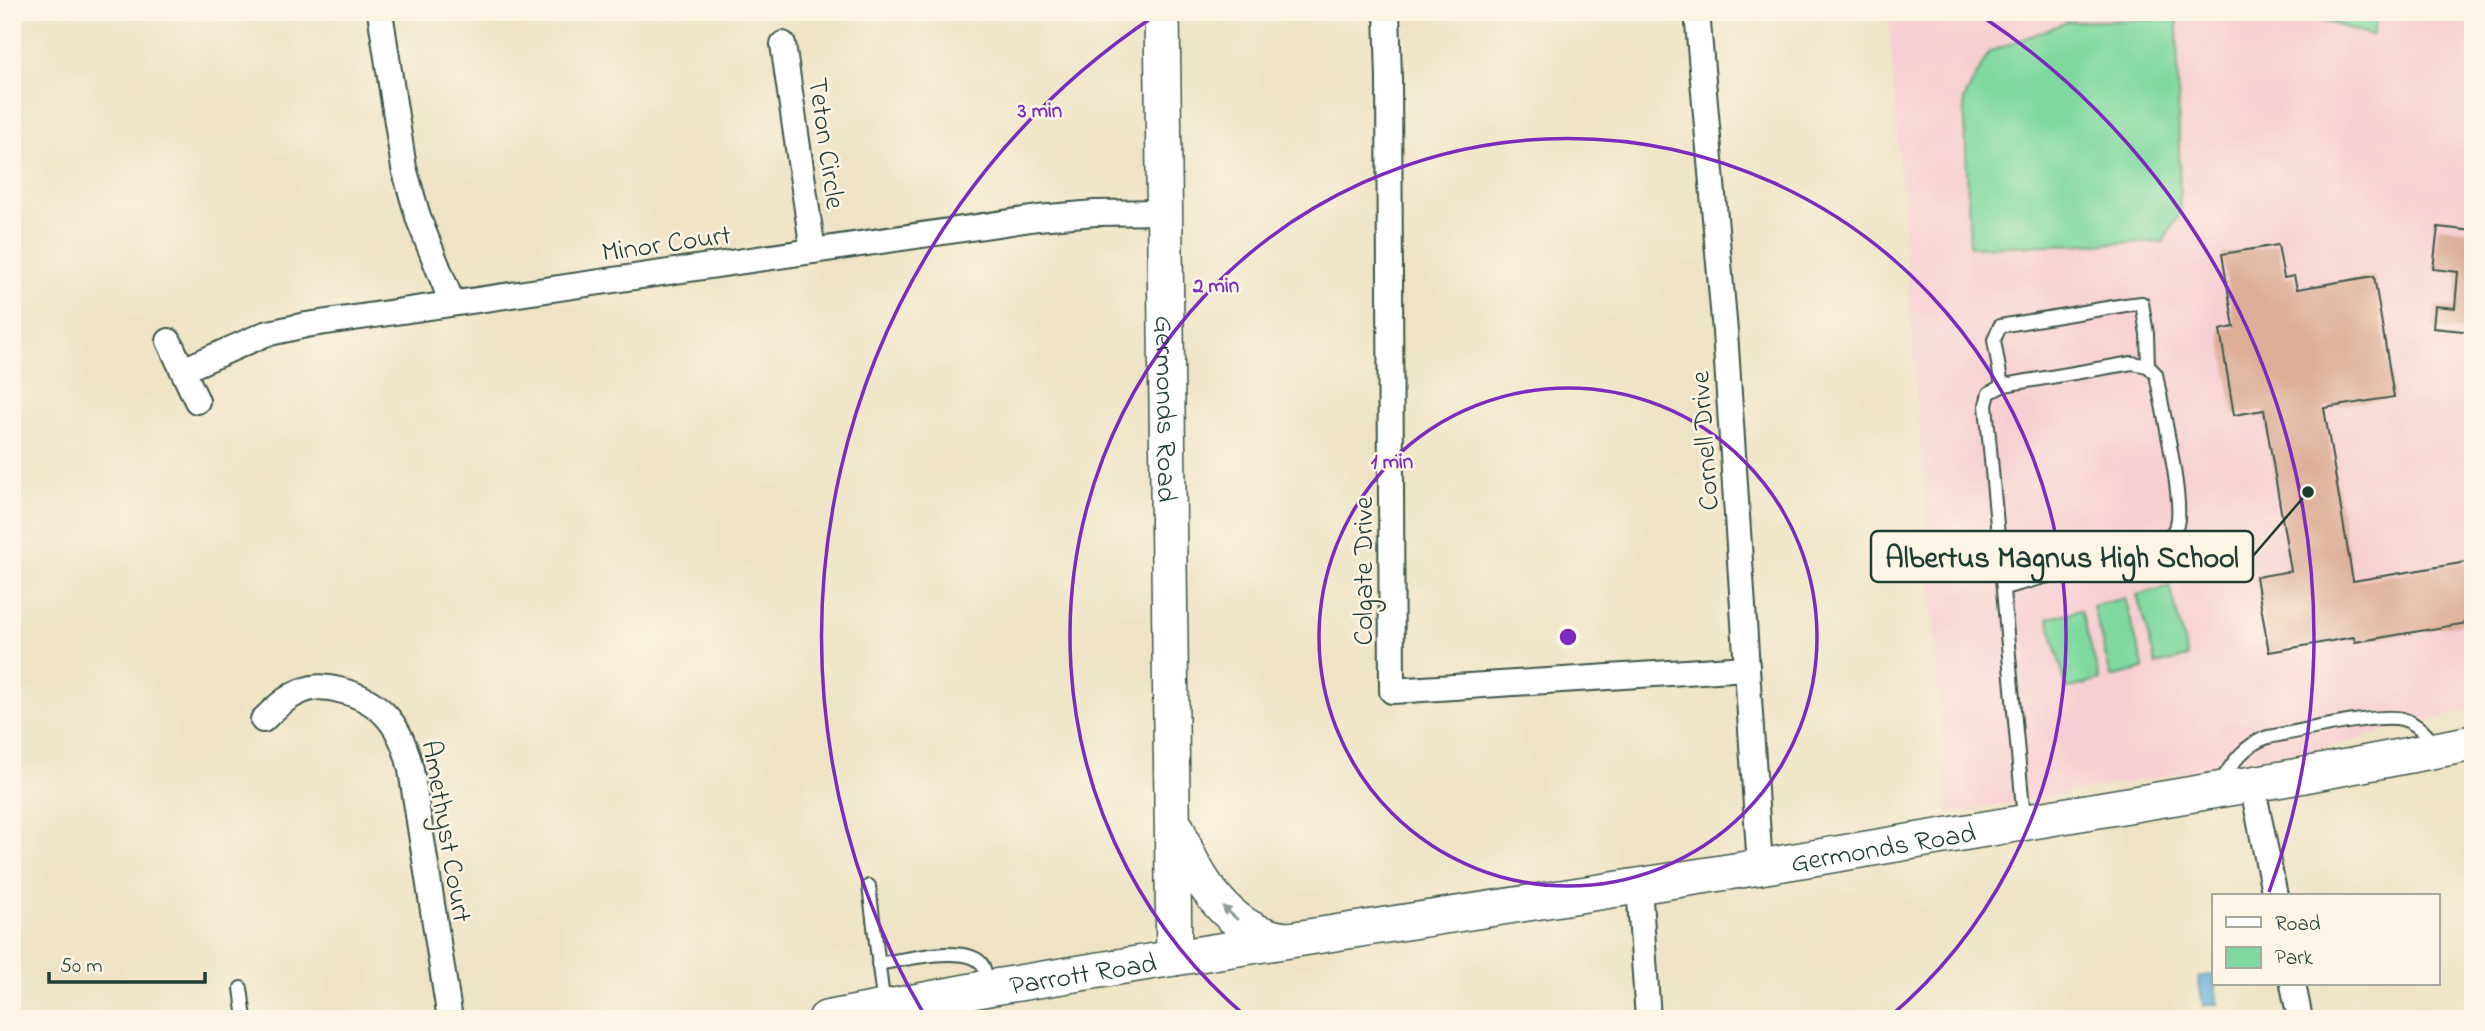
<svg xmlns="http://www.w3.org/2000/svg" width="2485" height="1031" font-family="'Indie Flower',sans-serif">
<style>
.built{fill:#f7cfd2}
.green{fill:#7fd99f;stroke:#4f8b6a;stroke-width:2}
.water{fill:#5faed9;stroke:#3f7686;stroke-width:2}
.building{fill:#ddad96}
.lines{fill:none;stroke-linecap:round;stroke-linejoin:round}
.lane-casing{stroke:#3e564a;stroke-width:16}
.street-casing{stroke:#3e564a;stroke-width:28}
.secondary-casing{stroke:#3e564a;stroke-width:38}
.lane{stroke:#fff;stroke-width:12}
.street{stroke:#fff;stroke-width:24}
.secondary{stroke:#fff;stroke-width:35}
.oneway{fill:#8f9e9a}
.ring{fill:none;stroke:#7b2cbf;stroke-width:3.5}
.labels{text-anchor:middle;stroke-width:5;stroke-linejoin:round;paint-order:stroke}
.street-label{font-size:28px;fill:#1f3d34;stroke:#fcf5e5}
.centre{fill:#7b2cbf;stroke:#fcf5e5;stroke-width:3.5}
.ring-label{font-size:21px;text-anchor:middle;font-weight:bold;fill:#7b2cbf;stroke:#fcf5e5;stroke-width:5;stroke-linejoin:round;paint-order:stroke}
.leader{fill:none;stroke:#1f3d34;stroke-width:2.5}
.callout-dot{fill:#1f3d34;stroke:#fcf5e5;stroke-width:2.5}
.callout{fill:#fcf5e5;stroke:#1f3d34;stroke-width:2.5}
.callout-label{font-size:30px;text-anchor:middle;font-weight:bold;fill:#1f3d34}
</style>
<rect width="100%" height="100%" fill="#fcf5e5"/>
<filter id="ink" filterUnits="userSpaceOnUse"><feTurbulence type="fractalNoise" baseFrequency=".0143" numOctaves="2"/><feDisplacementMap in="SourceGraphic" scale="14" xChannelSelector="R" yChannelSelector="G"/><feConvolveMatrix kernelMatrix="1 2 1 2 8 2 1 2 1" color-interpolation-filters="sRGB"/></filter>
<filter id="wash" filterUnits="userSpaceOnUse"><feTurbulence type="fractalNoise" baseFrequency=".00686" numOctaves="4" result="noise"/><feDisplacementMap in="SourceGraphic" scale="28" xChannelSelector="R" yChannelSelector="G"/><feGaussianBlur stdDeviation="1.57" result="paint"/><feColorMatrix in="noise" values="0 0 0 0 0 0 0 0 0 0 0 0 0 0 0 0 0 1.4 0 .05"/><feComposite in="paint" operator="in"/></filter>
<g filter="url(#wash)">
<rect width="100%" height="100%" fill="#eee4c5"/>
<polygon class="built" points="1888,12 2473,12 2473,709 2328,747 1948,814"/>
<g class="green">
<polygon points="2296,12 2379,12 2372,36"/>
<polygon points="2177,19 2180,213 2163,242 1970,247 1964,99 1989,52 2067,22"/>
<polygon points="2170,586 2188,657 2156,665 2137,595"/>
<polygon points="2125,598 2144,669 2111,677 2093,606"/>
<polygon points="2081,610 2100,680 2067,689 2048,618"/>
</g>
<polygon class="water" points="2213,974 2218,1004 2203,1006 2198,977"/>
<g id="blocks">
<g class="building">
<polygon points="2438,227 2473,231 2473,332 2433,328 2435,306 2455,308 2458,272 2433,269"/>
<polygon points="2278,245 2284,278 2294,276 2297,289 2374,276 2394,397 2324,408 2353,581 2473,561 2473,622 2355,642 2354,637 2269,652 2256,577 2291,571 2264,410 2234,415 2220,330 2234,327 2222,254"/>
</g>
</g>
</g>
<g filter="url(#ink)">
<use href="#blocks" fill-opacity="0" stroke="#3e564a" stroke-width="2"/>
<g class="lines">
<defs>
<g id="lane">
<polyline points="2002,386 1994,340 2000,326 2125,305 2142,303 2147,334 2148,366"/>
<path d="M2004,588L2155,547C2165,541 2173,535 2177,524C2184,501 2161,403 2156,374L2148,366L2132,363L2004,385L1989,393L1986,405L2024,819"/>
<path d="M2220,784C2231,764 2245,744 2268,737C2298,732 2376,713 2402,719C2417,723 2426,734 2435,745"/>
<polyline points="869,886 884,1007"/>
<path d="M878,964C902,960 965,944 981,963C986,969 986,978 988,985"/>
<polyline points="241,988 245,1019"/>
</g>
<g id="street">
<polyline points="380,12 404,168 419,220 452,303"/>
<polyline points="1387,12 1389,78 1392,691 1747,668"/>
<polyline points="1697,12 1725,332 1760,867"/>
<polyline points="783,44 813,251"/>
<polyline points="169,341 197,401"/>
<polyline points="183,370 265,334 306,325 1038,218 1095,213 1165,212"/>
<path d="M263,720C277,706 292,692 312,688C321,686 331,688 339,690C383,700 402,728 411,770L450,1019"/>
<polyline points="2252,784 2275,896"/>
<polyline points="1639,885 1648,1019"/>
<polyline points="2293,984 2300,1019"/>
</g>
<g id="secondary">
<path id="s1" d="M1162,12L1174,958"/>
<path d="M1177,829C1195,878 1230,935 1287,940"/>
<path id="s2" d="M826,1019L988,988L1174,958L1760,867L2294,777L2473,743"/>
</g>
</defs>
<use href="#lane" class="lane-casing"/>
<use href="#street" class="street-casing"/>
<use href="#secondary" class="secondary-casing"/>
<use href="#lane" class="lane"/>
<use href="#street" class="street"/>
<use href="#secondary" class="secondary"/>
</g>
<defs><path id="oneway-solid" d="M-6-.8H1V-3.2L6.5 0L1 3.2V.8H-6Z" transform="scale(1.75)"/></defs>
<use class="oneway" href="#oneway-solid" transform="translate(1230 913) rotate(-139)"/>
</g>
<g class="ring">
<circle cx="1568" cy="637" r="249"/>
<path d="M1248 1018A498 498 0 1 1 1888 1018"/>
<path d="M925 1016A746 746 0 0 1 1156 15M1980 15A746 746 0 0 1 2269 892"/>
</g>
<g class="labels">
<g class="street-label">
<text transform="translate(828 143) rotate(82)" y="10">Teton Circle</text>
<text transform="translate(666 242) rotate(-8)" y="10">Minor Court</text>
<text dy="10" stroke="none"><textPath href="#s1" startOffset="397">Germonds Road</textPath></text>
<text transform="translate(1703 441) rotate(-94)" y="10">Cornell Drive</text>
<text transform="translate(1362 571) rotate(-90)" y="10">Colgate Drive</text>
<text transform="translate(448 831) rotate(80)" y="10">Amethyst Court</text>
<text dy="10" stroke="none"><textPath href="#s2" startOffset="1071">Germonds Road</textPath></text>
<text dy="10" stroke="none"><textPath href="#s2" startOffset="261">Parrott Road</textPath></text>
</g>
</g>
<circle cx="1568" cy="637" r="10" class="centre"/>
<g class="ring-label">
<text x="1040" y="117">3 min</text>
<text x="1216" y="292">2 min</text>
<text x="1392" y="468">1 min</text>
</g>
<path class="leader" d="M2308 492L2253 556"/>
<circle class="callout-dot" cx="2308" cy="492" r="7"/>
<rect class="callout" x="1871" y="531" width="382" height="51" rx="7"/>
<g class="callout-label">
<text x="2062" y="567">Albertus Magnus High School</text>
</g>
<rect width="2485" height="1031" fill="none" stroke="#fcf5e5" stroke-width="42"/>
<rect x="2212" y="894" width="228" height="91" fill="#fcf5e5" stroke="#a4ab9e" stroke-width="2"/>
<rect x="2226" y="917" width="35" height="10" fill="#ffffff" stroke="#a4ab9e" stroke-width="2"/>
<text x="2275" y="930" font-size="21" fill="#1f3d34">Road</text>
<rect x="2226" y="947" width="35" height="21" fill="#7fd99f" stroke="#a4ab9e" stroke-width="2"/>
<text x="2275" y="964" font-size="21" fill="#1f3d34">Park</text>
<path d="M49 972v10h156v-10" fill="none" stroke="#1f3d34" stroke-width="3.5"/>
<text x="60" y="972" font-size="21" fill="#1f3d34" stroke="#fcf5e5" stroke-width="5" paint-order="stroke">50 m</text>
</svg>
